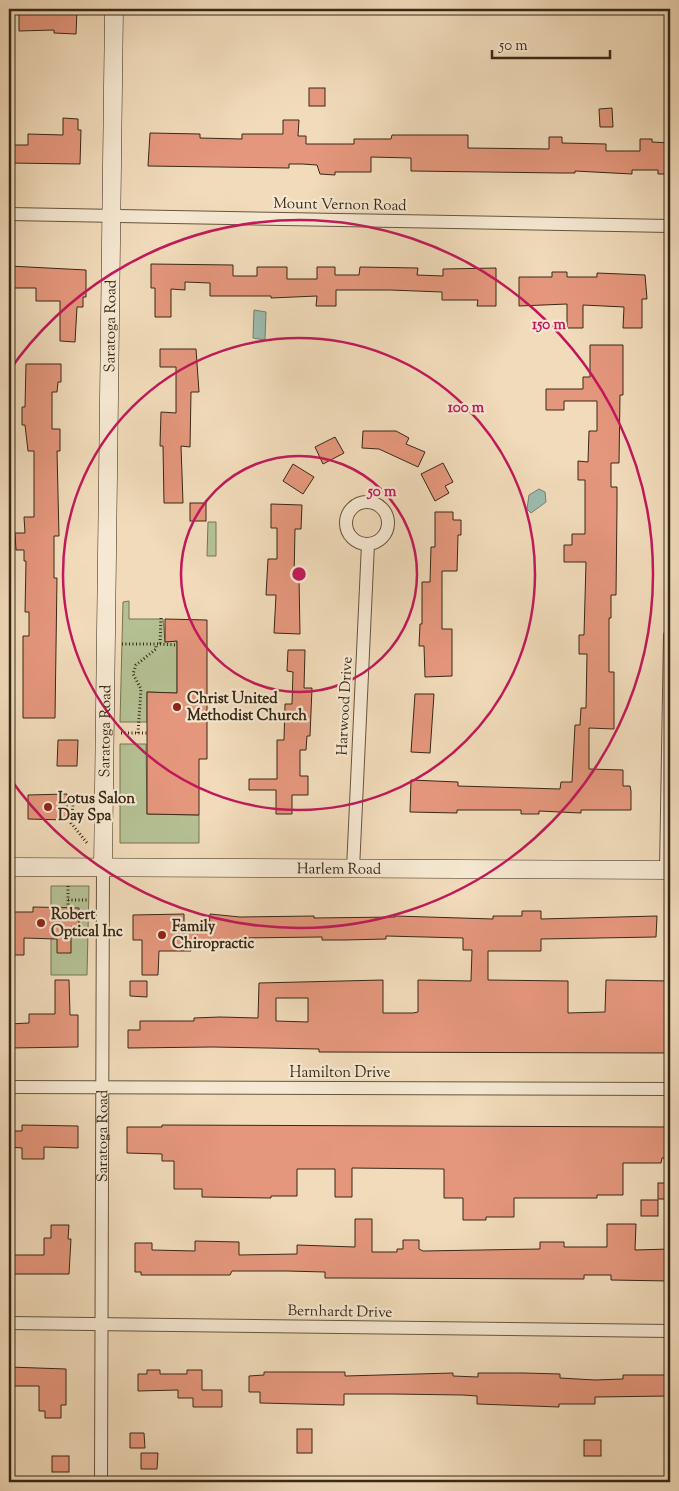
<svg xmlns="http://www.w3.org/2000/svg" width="679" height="1491" font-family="'Sorts Mill Goudy',serif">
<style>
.green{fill:#b5c193;stroke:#767454}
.water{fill:#9bbbae;stroke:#738071}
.building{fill:#e5977d;stroke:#382816;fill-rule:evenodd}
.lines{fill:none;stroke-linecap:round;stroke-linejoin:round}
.street-casing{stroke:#66553f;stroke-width:14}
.secondary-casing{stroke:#382816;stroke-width:19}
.path{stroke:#382816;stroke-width:3;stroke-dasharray:1 2.5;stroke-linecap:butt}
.street{stroke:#f6e8d2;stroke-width:12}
.secondary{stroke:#f6e8d2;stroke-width:18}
.ring{fill:none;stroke:#c2185b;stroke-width:2.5}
.poi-dot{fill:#8f2418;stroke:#f6e8d2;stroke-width:2}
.labels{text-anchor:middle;stroke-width:4.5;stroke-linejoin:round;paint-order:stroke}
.street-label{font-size:15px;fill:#382816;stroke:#f6e8d2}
.poi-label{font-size:15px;font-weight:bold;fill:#382816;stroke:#f6e8d2;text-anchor:start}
.centre{fill:#c2185b;stroke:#f6e8d2;stroke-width:2.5}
.ring-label{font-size:15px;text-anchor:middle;font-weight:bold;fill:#c2185b;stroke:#f6e8d2;stroke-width:4.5;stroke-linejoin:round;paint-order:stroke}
</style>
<rect width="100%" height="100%" fill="#f1dbba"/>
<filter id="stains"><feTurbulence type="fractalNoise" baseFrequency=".004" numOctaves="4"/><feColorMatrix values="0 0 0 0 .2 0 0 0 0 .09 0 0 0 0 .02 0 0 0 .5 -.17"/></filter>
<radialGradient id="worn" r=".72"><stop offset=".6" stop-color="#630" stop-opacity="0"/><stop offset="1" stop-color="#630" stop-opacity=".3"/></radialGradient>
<g class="green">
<polygon points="208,522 216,522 216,556 207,556"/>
<polygon points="129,601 129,619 163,619 165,642 177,641 177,693 147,692 147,722 120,722 123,602"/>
<polygon points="120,744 146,744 147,814 199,815 199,843 120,843"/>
<polygon points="51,886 89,886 87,975 51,975"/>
</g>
<g class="water">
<polygon points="254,310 266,312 265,340 253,338"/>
<polygon points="539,489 545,492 546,502 531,513 527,509 529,495"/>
</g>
<g class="building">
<polygon points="19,9 77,9 76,34 54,33 54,30 19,31"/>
<rect x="309" y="88" width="16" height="18"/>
<polygon points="612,108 613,127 600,127 599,109"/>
<polygon points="63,118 78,119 78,130 81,130 80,164 9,163 9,145 28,145 28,134 63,135"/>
<polygon points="283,120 299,120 298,136 306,136 306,144 354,144 354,139 391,139 392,135 468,135 468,148 549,149 549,137 562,137 562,143 606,144 606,151 640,151 640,139 652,139 652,142 670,143 670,174 658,174 658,170 632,170 632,174 575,171 575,173 561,173 411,171 411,158 371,157 371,172 335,172 335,175 320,174 317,165 302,164 289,164 289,168 148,166 150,133 200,134 200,138 242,139 242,134 283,134"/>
<polygon points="151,264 233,265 233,276 257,276 257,267 287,267 287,279 317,279 317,267 335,267 335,275 359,275 360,267 418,268 417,275 443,276 443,269 496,268 496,306 477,306 478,300 442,300 442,292 390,290 336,290 336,306 316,306 317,296 271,298 271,296 210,296 210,283 185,282 185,290 171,289 171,317 155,317 155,288 151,288"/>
<polygon points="9,266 86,270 86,297 83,297 83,307 77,307 75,342 60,341 60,301 36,301 36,288 9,288"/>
<polygon points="552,272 567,272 567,277 597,277 597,273 645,275 647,299 642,299 642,328 623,328 624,307 583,305 583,328 567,328 567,304 519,306 519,277 552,277"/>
<polygon points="590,345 623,345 623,395 620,395 619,463 611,463 611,487 617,487 617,506 616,595 611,595 611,618 609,618 609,672 614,672 614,729 589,728 589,769 623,770 623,786 630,786 631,791 631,810 581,810 581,813 539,811 539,814 521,814 521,810 457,810 457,813 410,812 411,780 458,782 458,786 560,789 561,782 572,782 575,725 580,725 581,708 586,708 587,654 579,654 579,635 584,635 586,562 564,562 564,545 572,545 572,534 585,534 585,480 578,480 578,461 588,462 589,431 597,431 597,401 564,401 564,410 546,410 546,389 583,389 583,377 590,377"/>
<polygon points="160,349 196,349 199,392 191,392 190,447 181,446 183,503 164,503 163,446 160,446 161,412 176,413 176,367 160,367"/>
<polygon points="26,364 61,364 61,382 58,382 57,392 52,392 52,429 60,429 60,451 57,451 59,536 54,536 54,578 57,578 55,718 23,718 23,636 29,636 29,612 25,612 26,561 24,561 24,550 16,550 15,533 25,533 24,517 34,517 34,451 28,451 25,425 22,425 22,407 25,407"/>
<polygon points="363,431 396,431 409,438 406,444 425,452 418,467 379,449 362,448"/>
<polygon points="335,437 344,453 323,464 315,447"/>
<polygon points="443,463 453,482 445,486 449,493 435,501 421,474"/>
<polygon points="293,464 314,477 303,494 283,481"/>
<rect x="190" y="503" width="16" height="18"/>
<polygon points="271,504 302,505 301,529 295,529 294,578 299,578 300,634 274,633 276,595 266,595 268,559 277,559 277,528 271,528"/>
<polygon points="435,512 453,512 453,520 461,520 461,535 458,535 457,571 442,571 442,629 452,629 452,676 425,677 424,646 419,646 420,624 422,624 422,582 430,582 431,547 435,547"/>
<polygon points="165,619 207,620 207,759 199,759 199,815 147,814 147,692 177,693 177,641 165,642"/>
<polygon points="288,650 305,650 304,688 312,688 310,736 307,736 306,750 300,750 300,776 308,776 308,795 292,795 292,814 276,814 276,790 249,790 249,779 277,779 277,740 284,740 285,704 292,704 293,672 287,671"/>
<polygon points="415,694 434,694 430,753 411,752"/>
<polygon points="58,740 78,740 77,766 57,766"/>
<polygon points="67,794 67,820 28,819 28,795"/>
<polygon points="33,907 79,908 79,928 71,927 71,953 57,953 57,939 24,938 24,955 9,955 9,912 33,912"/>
<path d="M522,911H541V919L657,916L656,937L541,939V951H488V980L568,981V1013L605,1012L606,980L670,981V1053L319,1052V1049L213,1047L128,1048V1030H140V1021H194V1018L220,1017L258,1018L259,983L383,980V1013H413L418,1012V980L471,981L472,950H463V938L386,936V939L345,940H322V937L239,938V944L191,943V951H159L158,975H142V940H133V915L184,914V931H209L210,914L240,917L314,916V918L395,917V916L493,919V916H522ZM276,998H308V1022L276,1021Z"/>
<polygon points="55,980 69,980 70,1015 78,1015 78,1047 9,1048 9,1024 29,1023 29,1014 55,1014"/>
<polygon points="130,981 147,981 147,997 130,996"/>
<polygon points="22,1125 78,1126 78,1148 44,1147 44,1159 22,1159 22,1148 9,1147 9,1131 22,1131"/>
<polygon points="162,1125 670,1127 670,1158 662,1158 661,1163 623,1163 623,1195 597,1195 597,1198 514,1198 514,1217 486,1217 486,1220 463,1220 463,1198 444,1198 444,1169 352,1168 352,1197 335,1197 335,1169 297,1169 297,1196 271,1196 271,1198 202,1197 202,1189 174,1189 174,1161 162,1161 162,1154 127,1153 127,1127 162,1127"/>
<rect x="658" y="1183" width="12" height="16"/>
<rect x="641" y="1200" width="17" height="16"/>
<polygon points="355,1219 372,1219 372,1252 397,1252 397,1249 403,1249 403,1240 419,1240 419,1249 423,1251 540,1249 540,1242 564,1242 564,1247 607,1247 607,1224 636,1224 635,1250 670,1249 670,1281 611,1280 611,1275 584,1275 584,1279 339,1278 325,1278 325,1272 287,1271 232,1271 230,1275 141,1275 141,1272 135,1272 135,1243 152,1243 152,1250 195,1251 195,1241 239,1242 239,1255 297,1254 297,1245 355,1247"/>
<polygon points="51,1225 69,1225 68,1239 71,1239 69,1274 9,1274 9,1255 44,1255 44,1238 51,1238"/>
<polygon points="9,1367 66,1369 66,1405 61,1405 61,1418 45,1418 45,1411 39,1411 39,1386 9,1386"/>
<polygon points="147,1370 160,1370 160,1374 187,1374 187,1370 202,1370 202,1390 222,1390 222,1407 193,1407 193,1398 178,1398 178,1390 138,1391 138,1374 147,1374"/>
<polygon points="264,1372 345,1372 345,1376 453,1373 453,1376 478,1377 478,1373 524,1373 560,1374 560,1378 595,1380 623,1379 623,1375 668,1375 668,1396 595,1397 595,1404 559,1404 559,1407 477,1404 477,1396 463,1395 392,1394 344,1394 344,1405 260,1403 260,1392 249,1392 249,1376 264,1375"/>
<rect x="297" y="1429" width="15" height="24"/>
<polygon points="130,1433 144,1433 145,1448 130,1448"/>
<rect x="584" y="1440" width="17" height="16"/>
<polygon points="141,1453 158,1453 157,1469 141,1469"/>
<rect x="52" y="1456" width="17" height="16"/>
</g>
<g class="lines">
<defs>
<g id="street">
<polyline points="9,214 670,226"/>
<circle cx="367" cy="523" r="21"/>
<polyline points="353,869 368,544"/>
<polyline points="666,870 670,635"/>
<polyline points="9,1087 670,1089"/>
<polyline points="9,1323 670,1331"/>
<path id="s1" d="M101,1482L103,867"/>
</g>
<g id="secondary">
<path id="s2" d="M9,867L670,870"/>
<path id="s3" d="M103,867L114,9"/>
</g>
</defs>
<use href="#street" class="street-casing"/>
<use href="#secondary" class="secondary-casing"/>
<g class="path">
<polyline points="122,644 160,644 161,617"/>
<polyline points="160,644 177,645"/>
<polyline points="121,733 147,733"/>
<polyline points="138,733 141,689 133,674 136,665 156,649 156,644"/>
<polyline points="74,795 71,823 87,843"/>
<polyline points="68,886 68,900 88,900"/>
<polyline points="68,908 68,900"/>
</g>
<use href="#street" class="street"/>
<use href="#secondary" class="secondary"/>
</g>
<g class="ring">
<circle cx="299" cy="574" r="118"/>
<circle cx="299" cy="574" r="236"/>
<path d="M9 371A354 354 0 1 1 9 777"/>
</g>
<g class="poi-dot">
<circle cx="177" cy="707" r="5"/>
<circle cx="48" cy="807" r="5"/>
<circle cx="41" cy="923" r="5"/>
<circle cx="162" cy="935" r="5"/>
</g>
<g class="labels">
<g class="street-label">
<text transform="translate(340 204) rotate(1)" y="5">Mount Vernon Road</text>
<text dy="5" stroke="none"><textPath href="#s3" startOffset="541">Saratoga Road</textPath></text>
<text transform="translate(344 706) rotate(-87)" y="5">Harwood Drive</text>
<text dy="5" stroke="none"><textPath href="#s3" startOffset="136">Saratoga Road</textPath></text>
<text dy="5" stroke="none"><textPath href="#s2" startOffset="330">Harlem Road</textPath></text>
<text x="340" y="1077">Hamilton Drive</text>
<text dy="5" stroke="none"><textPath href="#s1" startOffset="346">Saratoga Road</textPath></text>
<text transform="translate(340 1311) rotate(1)" y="5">Bernhardt Drive</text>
</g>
<g class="poi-label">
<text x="187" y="703">Christ United<tspan x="187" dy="17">Methodist Church</tspan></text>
<text x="58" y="803">Lotus Salon<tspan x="58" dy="17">Day Spa</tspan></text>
<text x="51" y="919">Robert<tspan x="51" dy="17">Optical Inc</tspan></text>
<text x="172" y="931">Family<tspan x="172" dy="17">Chiropractic</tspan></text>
</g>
</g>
<circle cx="299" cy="574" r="8" class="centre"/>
<g class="ring-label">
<text x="549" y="329">150 m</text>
<text x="466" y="412">100 m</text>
<text x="382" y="496">50 m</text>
</g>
<rect width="679" height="1491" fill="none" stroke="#f1dbba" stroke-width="30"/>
<rect x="10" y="10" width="659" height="1471" fill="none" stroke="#382816" stroke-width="2.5"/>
<rect x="15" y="15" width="649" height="1461" fill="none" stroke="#382816"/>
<path d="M492 50v8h118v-8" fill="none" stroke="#382816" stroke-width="2.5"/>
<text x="499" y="50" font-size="15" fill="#382816" stroke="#f6e8d2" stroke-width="4" paint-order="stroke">50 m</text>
<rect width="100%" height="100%" filter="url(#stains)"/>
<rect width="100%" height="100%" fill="url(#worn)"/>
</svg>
